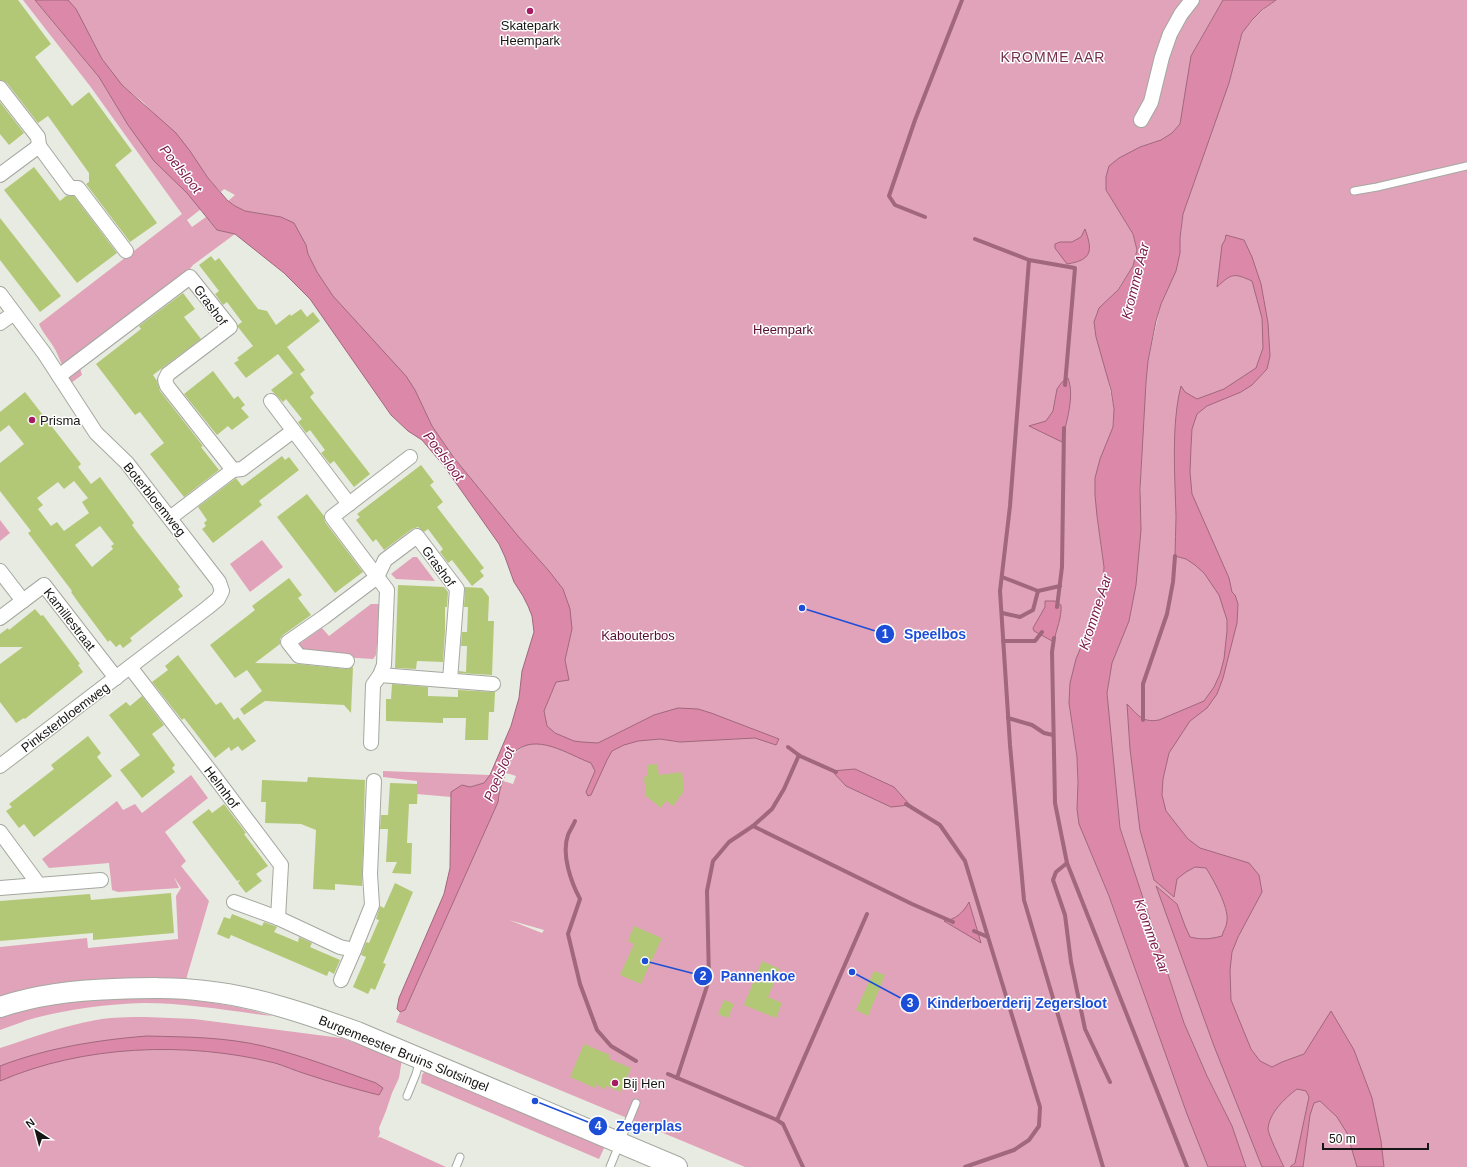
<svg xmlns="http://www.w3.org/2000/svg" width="1467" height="1167" font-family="Helvetica,sans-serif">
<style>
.green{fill:#e1a3b9;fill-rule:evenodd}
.water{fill:#dc89a9;stroke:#a1677c}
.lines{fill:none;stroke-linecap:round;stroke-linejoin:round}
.stream{stroke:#a1677c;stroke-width:4}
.building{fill:#b3c877;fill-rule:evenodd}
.lane-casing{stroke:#a5a8a0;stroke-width:9}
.street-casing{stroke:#a5a8a0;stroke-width:16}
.secondary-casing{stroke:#a5a8a0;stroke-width:22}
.lane{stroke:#fff;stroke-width:7}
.street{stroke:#fff;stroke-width:14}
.secondary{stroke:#fff;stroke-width:20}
.poi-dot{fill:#a61c63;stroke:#fff;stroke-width:1.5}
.labels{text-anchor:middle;stroke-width:3;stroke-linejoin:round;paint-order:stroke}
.poi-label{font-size:13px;fill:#161714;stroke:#fff;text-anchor:start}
.street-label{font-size:13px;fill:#161714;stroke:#fff}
.park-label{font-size:13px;fill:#580e33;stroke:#fff}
.neighbourhood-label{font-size:14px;letter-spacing:1px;fill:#722f4c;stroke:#fff}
.water-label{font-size:14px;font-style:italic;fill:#7a1849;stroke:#fff}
.leader{fill:none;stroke:#1d4ed8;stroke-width:1.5}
.callout-dot{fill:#1d4ed8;stroke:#fff;stroke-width:1.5}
.mark-label{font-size:12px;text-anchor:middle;font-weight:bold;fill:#fff}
.callout-label{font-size:14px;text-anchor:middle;font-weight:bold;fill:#1d4ed8;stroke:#fff;stroke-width:3;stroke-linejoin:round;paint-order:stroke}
</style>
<rect width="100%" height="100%" fill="#e8ebe1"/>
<g class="green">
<path d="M23,0H35L99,77L128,125L139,139L201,209L187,220L192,227L206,217L217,230L235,234L193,265L185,275L77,357L82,375L71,383C65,373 61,362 56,351C51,341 43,334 39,324L182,214L90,86Z"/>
<path d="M64,0H1223L1192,54L1180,124L1172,133L1161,140L1140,147L1106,190L1133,234L1137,250L1133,266L1116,292L1108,380L1114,409L1113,427L1111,436L1097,516L1104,567L1103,585L1098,606L1079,652L1070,688L1072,725L1077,757L1079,822L1109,896L1208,1167H745L396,1022L400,1012L405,1010L498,802L499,789L503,781L513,784L516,776L506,773L514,754L525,745L544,711L556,682L567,671L565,660L572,629L563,589L549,571L518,536L454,458L432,426L415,390L333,296L317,272L308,254L306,245L277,216L245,211L235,206L228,201L235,195L224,189L221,192L208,178L190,151L144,103L122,85L102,59L92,39ZM509,920L544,930L542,933Z"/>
<path d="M1276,0H1467V1167H1246L1225,1112L1207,1076L1184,1023L1120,828L1111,755L1107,693L1110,676L1109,660L1140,499L1144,404L1148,361L1161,304L1170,283L1181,232L1183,214L1242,33C1252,19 1262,10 1276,0Z"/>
<polygon points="0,520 10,533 0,541"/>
<polygon points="262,540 283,567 250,592 230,564"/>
<polygon points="413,557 417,557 435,581 396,579 391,574"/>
<polygon points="371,604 381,604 376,655 373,659 307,655 299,644 322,628 329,636"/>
<polygon points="383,771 490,775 484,783 451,792 451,797 417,794 417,781 383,777"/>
<polygon points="191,775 208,798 165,832 186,861 181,866 209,901 185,983 0,1003 0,947 87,938 88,948 178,939 176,896 181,888 174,877 179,888 118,892 112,890 109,863 49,868 42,859 117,801 123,810 135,804 142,813"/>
<path d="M111,995C167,998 218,999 272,1016C230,1011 187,1003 144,1003C107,1004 70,1009 35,1018C23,1021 12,1026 0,1030V1013Z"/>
<path d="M146,1017L194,1019L341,1038L402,1059L399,1078L392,1093L386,1111L379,1128L380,1133L378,1138L380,1137L446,1167H0V1048C31,1038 63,1026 96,1020C112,1017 129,1017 146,1017Z"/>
<polygon points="424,1072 605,1146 599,1159 421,1083 422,1075"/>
</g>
<g class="water">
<path d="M35,0H68L76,9L102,59L122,85L176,133L190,151L208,178L228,201L235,206L245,211L281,217L294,223L306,245L308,254L317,272L333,296L406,376L415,390L432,426L454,458L518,536L549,571L563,589L570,609L572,629L565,660L569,680L556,682L544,711L547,726L555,733L574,741L582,742L598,743L654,715L678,708L698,709L711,713L779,739L776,745L755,738L680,742L660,739L638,741L624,745L612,751L607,760L591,795L588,796L586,792L595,771L591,763C569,755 535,731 514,753C511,756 510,763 508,767C503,780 499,789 498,802L405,1010L400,1012L397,1009L399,998L444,894L450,868L451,792L462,785L470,787L484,783L490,775L511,726L519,698L522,671L534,632L532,616L528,606L523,596L514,582L505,557L499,544L444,466L422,440L408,431L391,415L310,299L284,273L235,234L217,230L187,193L154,161L128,125L99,77Z"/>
<polygon points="1223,0 1276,0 1262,10 1252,20 1242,33 1229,83 1183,214 1180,238 1180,253 1176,271 1161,304 1156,321 1148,361 1146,382 1140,489 1141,530 1136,585 1129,621 1112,663 1107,693 1120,828 1184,1023 1207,1076 1232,1126 1246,1167 1208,1167 1187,1114 1109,896 1079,824 1077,809 1078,783 1077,757 1069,703 1070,683 1076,659 1098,606 1103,585 1104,567 1097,516 1095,495 1095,478 1100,459 1113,427 1114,409 1111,390 1096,337 1094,322 1099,308 1118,290 1133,266 1137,250 1133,234 1106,190 1106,177 1109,166 1119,158 1140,147 1161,140 1172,133 1180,124 1191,56"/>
<path d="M1085,229C1093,251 1092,260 1067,264L1055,248V244L1060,242H1072L1081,237Z"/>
<path d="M1226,235L1244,240L1252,257L1261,284L1268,323L1270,356L1267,369L1252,385L1241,392L1207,406L1197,414L1192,429L1191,447L1190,472L1192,494L1229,578L1232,592L1235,595L1238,604L1237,623L1223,678L1217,694L1207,708L1190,721L1169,753L1163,779L1162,795L1166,811L1188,839L1200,848L1249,863L1259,875L1262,892L1238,937L1232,952L1230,970L1231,1000L1251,1049L1260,1061L1272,1067L1282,1062L1304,1054L1331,1011L1354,1050L1372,1098L1381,1141L1384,1167H1357L1347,1133L1337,1117L1320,1101L1314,1103L1310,1115L1303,1167H1290L1295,1163L1309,1097L1306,1091L1297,1089C1285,1098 1269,1113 1268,1129C1268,1134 1281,1161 1284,1167H1262L1214,1046L1156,886L1177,904L1185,926L1190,937C1202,940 1211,939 1222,936C1223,931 1227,926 1227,921C1229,907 1213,879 1206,868L1195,867L1186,872L1177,879L1174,897L1154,880L1140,830L1130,749L1127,704C1138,715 1142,723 1159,720L1204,701L1214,687L1220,674L1224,659L1227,631V620L1219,595L1204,573L1195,565L1186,559L1175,556C1175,543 1176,530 1176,517C1175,476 1171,425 1181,386L1185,392L1197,399L1224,389L1256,368L1263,348L1262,318L1252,281C1234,273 1232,273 1217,287L1222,245L1225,240Z"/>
<path d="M1068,378C1075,397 1066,422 1062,442L1029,426L1046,421L1053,411L1057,389L1062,382Z"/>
<path d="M1045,601H1055L1061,605C1062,618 1056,629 1054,642L1034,631L1033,628L1045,607Z"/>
<polygon points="855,769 894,787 910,805 891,807 846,786 832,771"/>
<path d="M969,902L981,943L944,921C955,920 964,912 969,902Z"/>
<path d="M147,1036C186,1037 225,1037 263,1046C301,1055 339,1070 376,1083L383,1088L379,1095C355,1089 330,1082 306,1074C296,1071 285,1066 275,1063C187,1041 83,1045 0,1081V1066C47,1048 97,1040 147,1036Z"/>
</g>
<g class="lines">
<g class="stream">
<polyline points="925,217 895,205 889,196 915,120 962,0"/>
<polyline points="975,239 1029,260 1010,506 1000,591 1010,745 1024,900 1103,1167"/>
<polyline points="1029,260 1075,268 1065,385"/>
<polyline points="1002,577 1038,591 1060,586"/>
<polyline points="1057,607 1062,567 1064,428"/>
<polyline points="1002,613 1020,617 1033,610 1038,591"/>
<polyline points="1054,638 1052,652 1055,803 1067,863 1187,1167"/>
<polyline points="1003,641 1035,641 1042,632"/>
<polyline points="1008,718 1032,725 1044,733 1053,735"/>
<polyline points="1143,720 1143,684 1167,614 1173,582 1175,556"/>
<polyline points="788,747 800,756 836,772"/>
<polyline points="906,804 940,825 965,861 988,937 974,931"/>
<path d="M575,821C573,826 570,830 568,835C561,854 571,882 580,899L568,934L580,984L597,1030L611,1046L636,1061"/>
<polyline points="753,826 912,904 953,922"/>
<polyline points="1067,863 1056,872 1053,880 1065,915 1071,962 1085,1029 1110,1082"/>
<polyline points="668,1074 777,1120 783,1124 803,1167"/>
<polyline points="677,1078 709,980 707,891 713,861 729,842 753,826 772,809 784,789 799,755"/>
<polyline points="777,1120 867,914"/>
<polyline points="965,1167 1014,1150 1029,1140 1039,1126 1040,1107 988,937"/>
</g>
</g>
<g class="building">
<polygon points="0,0 18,0 51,44 35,57 72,106 89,92 132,151 115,165 157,223 130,242 86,184 89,182 89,173 48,116 38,123 7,83 0,80"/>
<polygon points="0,102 24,133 9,145 0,134"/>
<polygon points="34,167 60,201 66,196 74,196 117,253 77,283 4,190"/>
<polygon points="0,218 61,296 40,312 0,260"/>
<polygon points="211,256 215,261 219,258 258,309 267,311 276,325 290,314 291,316 301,309 307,317 313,312 320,321 287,347 305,370 300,374 314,393 310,397 370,474 354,487 334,461 330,464 321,453 325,450 310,430 306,433 298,422 302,419 286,399 283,402 271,390 293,373 278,354 246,378 234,363 239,360 237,358 253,346 238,327 238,325 242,322 227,302 223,305 215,294 219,291 199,265"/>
<polygon points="183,293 195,309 184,317 201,339 153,375 157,381 160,391 203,446 201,447 219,470 184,497 150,454 164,443 140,412 135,415 96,364 141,329 139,326"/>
<polygon points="213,371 234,399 238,396 245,405 241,408 249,417 232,430 228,426 217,435 184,394"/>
<path d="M25,392L81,464L78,467L91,484L100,477L134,523L132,525L137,532L180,587L178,589L183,596L130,638L132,641L123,648L120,644L116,647L110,640L108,642L78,602L71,592L72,591L28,533L31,531L0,491V463L24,444L9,425L0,432V412ZM74,481L88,498L82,502L89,513L64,531L57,522L51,526L38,509L43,505L37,498L58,482L64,489ZM100,526L114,544L111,546L113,549L92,567L75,545Z"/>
<polygon points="282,456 285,460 289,457 299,470 259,501 262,505 213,543 202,529 206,526 204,523 207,520 198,507 236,478 242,486"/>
<polygon points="421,465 434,482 430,485 443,502 437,507 484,568 480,571 484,576 472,586 452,560 448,563 440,552 443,549 428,529 424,532 418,527 412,529 384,550 376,539 373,542 356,520 360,517 357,514"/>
<polygon points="307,494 324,516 325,522 363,572 335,593 277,517"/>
<polygon points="289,578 302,595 298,598 311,615 283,635 280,639 280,644 255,663 298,664 346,669 353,667 351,713 344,705 265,701 244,715 240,709 262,691 247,670 235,678 210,645 255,610 252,606"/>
<polygon points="398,585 444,587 448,592 447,607 445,607 445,631 443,662 417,661 416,669 395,668"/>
<polygon points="465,587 482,588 489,597 488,621 494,621 492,675 459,673 459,671 466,672 467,646 461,646 462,632 467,632 468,607 464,607"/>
<polygon points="35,609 41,616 43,615 80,664 78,665 83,672 25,719 24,718 16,723 0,702 0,664 23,647 0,647 0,634 8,628 9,630"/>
<polygon points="178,655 216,705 221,702 234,720 238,717 256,741 242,751 238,746 231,751 229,747 215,758 184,718 182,720 152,682 168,670 165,666"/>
<polygon points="392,684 428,687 428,696 458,697 458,690 495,692 494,712 489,712 488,740 465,740 466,718 443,718 443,723 386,721 386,699 391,699"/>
<polygon points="142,696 164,725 152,734 175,765 172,768 175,772 142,798 120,770 140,755 109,715 126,702 130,706"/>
<polygon points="88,736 101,753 97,757 112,776 34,837 24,824 19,828 6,811 12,807 9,804 54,769 51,765"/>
<polygon points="657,764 659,775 682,772 684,791 673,806 666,801 661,808 646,796 644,777 648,776 647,765"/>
<polygon points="308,777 365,780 362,886 335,884 335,890 313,889 316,830 301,824 265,823 266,802 261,802 262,780 307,782"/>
<polygon points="390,783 418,784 417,804 409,804 407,843 412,843 411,874 392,873 397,862 386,862 388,829 380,829 381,815 388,815"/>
<polygon points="224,804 246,833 244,834 268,866 256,874 262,881 246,893 238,883 240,880 237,881 192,822 209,809 212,813"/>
<polygon points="395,883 413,892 383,963 386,964 375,990 371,988 368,994 353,987 366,957 361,955 366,942 369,943 379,920 376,919 380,906 384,908"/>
<polygon points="171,893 174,933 93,940 93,933 0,941 0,901 90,894 91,900"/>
<polygon points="232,914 262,926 264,922 275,926 277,927 274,932 298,942 299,937 312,943 310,947 340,960 334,974 329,971 327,976 231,935 229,939 217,934 224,917 230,919"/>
<polygon points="634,926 662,938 641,984 620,975 634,944 628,941"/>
<polygon points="762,961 780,969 768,997 782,1003 776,1018 744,1005"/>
<polygon points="874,971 885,975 868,1016 856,1010"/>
<polygon points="724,1000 734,1004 728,1018 718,1014"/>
<polygon points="584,1044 610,1055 609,1059 631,1068 621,1092 606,1086 604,1090 597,1084 595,1088 570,1077"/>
</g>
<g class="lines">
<defs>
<g id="lane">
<polyline points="1354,191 1377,187 1467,166"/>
<polyline points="407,1096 416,1074 420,1060"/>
<polyline points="456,1167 460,1157"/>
<polyline points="610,1167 636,1103"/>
</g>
<g id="street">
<polyline points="0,88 38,137 39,146"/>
<polyline points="1141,120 1151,102 1162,57 1170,34 1181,14 1192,0"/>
<polyline points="0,175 39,146 70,188 78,188 126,251"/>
<polyline points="0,294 44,353 96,433 127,463 219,582 222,591 218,599 207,608 0,766"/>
<polyline points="0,323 14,313"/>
<polyline points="59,376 190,277 230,327 168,374 165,380 167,386 233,470"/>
<polyline points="271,401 349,504"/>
<polyline points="170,518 233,470 242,469 293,431"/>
<polyline points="0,571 23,601"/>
<polyline points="0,618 44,585 116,678"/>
<polyline points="347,661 299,656 288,642 324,617 377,577 385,560 417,536 457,589 450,680"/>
<polyline points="130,667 214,776 281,865 278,918"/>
<polyline points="380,675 493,684"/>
<polyline points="371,743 373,685 380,675 384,665 387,590 332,517 410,457"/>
<polyline points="0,832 39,885"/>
<polyline points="0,888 101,880"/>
<polyline points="234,902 278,918 340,947 354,950 372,905 370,874 374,781"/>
<polyline points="341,980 354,950"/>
</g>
<path id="secondary" d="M0,1007C36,995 76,990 114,989C144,988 175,987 205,991C255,996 310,1015 357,1032L677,1167"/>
</defs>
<use href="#lane" class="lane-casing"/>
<use href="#street" class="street-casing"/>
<use href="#secondary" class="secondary-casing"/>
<use href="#lane" class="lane"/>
<use href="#street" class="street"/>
<use href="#secondary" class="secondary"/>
</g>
<g class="poi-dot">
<circle cx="530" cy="11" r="4"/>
<circle cx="32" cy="420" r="4"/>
<circle cx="615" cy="1083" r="4"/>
</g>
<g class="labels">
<g class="poi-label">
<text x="530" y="30" text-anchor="middle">Skatepark<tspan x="530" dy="15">Heempark</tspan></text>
<text x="40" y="425">Prisma</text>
<text x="623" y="1088">Bij Hen</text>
</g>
<g class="street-label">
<text transform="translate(211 305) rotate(54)" y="5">Grashof</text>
<text transform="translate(155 499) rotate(51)" y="5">Boterbloemweg</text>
<text transform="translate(439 566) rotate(54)" y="5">Grashof</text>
<text transform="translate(70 619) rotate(52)" y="5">Kamillestraat</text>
<text transform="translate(65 717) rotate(-37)" y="5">Pinksterbloemweg</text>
<text transform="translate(222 787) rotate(53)" y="5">Helmhof</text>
<text transform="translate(404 1053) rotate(22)" y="5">Burgemeester Bruins Slotsingel</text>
</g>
<g class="park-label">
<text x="783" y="334">Heempark</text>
<text x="638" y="640">Kabouterbos</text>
</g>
<g class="neighbourhood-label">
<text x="1053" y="62">KROMME AAR</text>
</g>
<g class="water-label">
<text transform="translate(181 169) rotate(51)" y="5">Poelsloot</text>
<text transform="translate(1135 281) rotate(-76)" y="5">Kromme Aar</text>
<text transform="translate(444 456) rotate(53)" y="5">Poelsloot</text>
<text transform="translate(1095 612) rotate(-72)" y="5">Kromme Aar</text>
<text transform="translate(499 774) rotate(-67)" y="5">Poelsloot</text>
<text transform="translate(1152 936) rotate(70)" y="5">Kromme Aar</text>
</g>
</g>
<path class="leader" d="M802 608L885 634M645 961L703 976M852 972L910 1003M535 1101L598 1126"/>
<g class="callout-dot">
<circle cx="802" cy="608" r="4"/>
<circle cx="645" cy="961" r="4"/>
<circle cx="852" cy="972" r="4"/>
<circle cx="535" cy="1101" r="4"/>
<circle cx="885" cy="634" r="10"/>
<circle cx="703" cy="976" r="10"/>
<circle cx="910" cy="1003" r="10"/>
<circle cx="598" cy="1126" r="10"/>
</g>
<g class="mark-label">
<text x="885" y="638">1</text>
<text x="703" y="980">2</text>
<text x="910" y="1007">3</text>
<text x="598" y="1130">4</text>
</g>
<g class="callout-label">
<text x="935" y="639">Speelbos</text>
<text x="758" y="981">Pannenkoe</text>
<text x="1017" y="1008">Kinderboerderij Zegersloot</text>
<text x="649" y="1131">Zegerplas</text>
</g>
<g transform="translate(36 1131) rotate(324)" stroke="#ffffff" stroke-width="3" paint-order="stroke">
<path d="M0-3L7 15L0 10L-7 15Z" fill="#161714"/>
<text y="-6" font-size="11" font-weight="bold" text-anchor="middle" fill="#161714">N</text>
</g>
<path d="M1323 1143v6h105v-6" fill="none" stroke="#161714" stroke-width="2"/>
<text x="1329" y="1143" font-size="12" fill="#161714" stroke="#ffffff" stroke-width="3" paint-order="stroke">50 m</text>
</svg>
